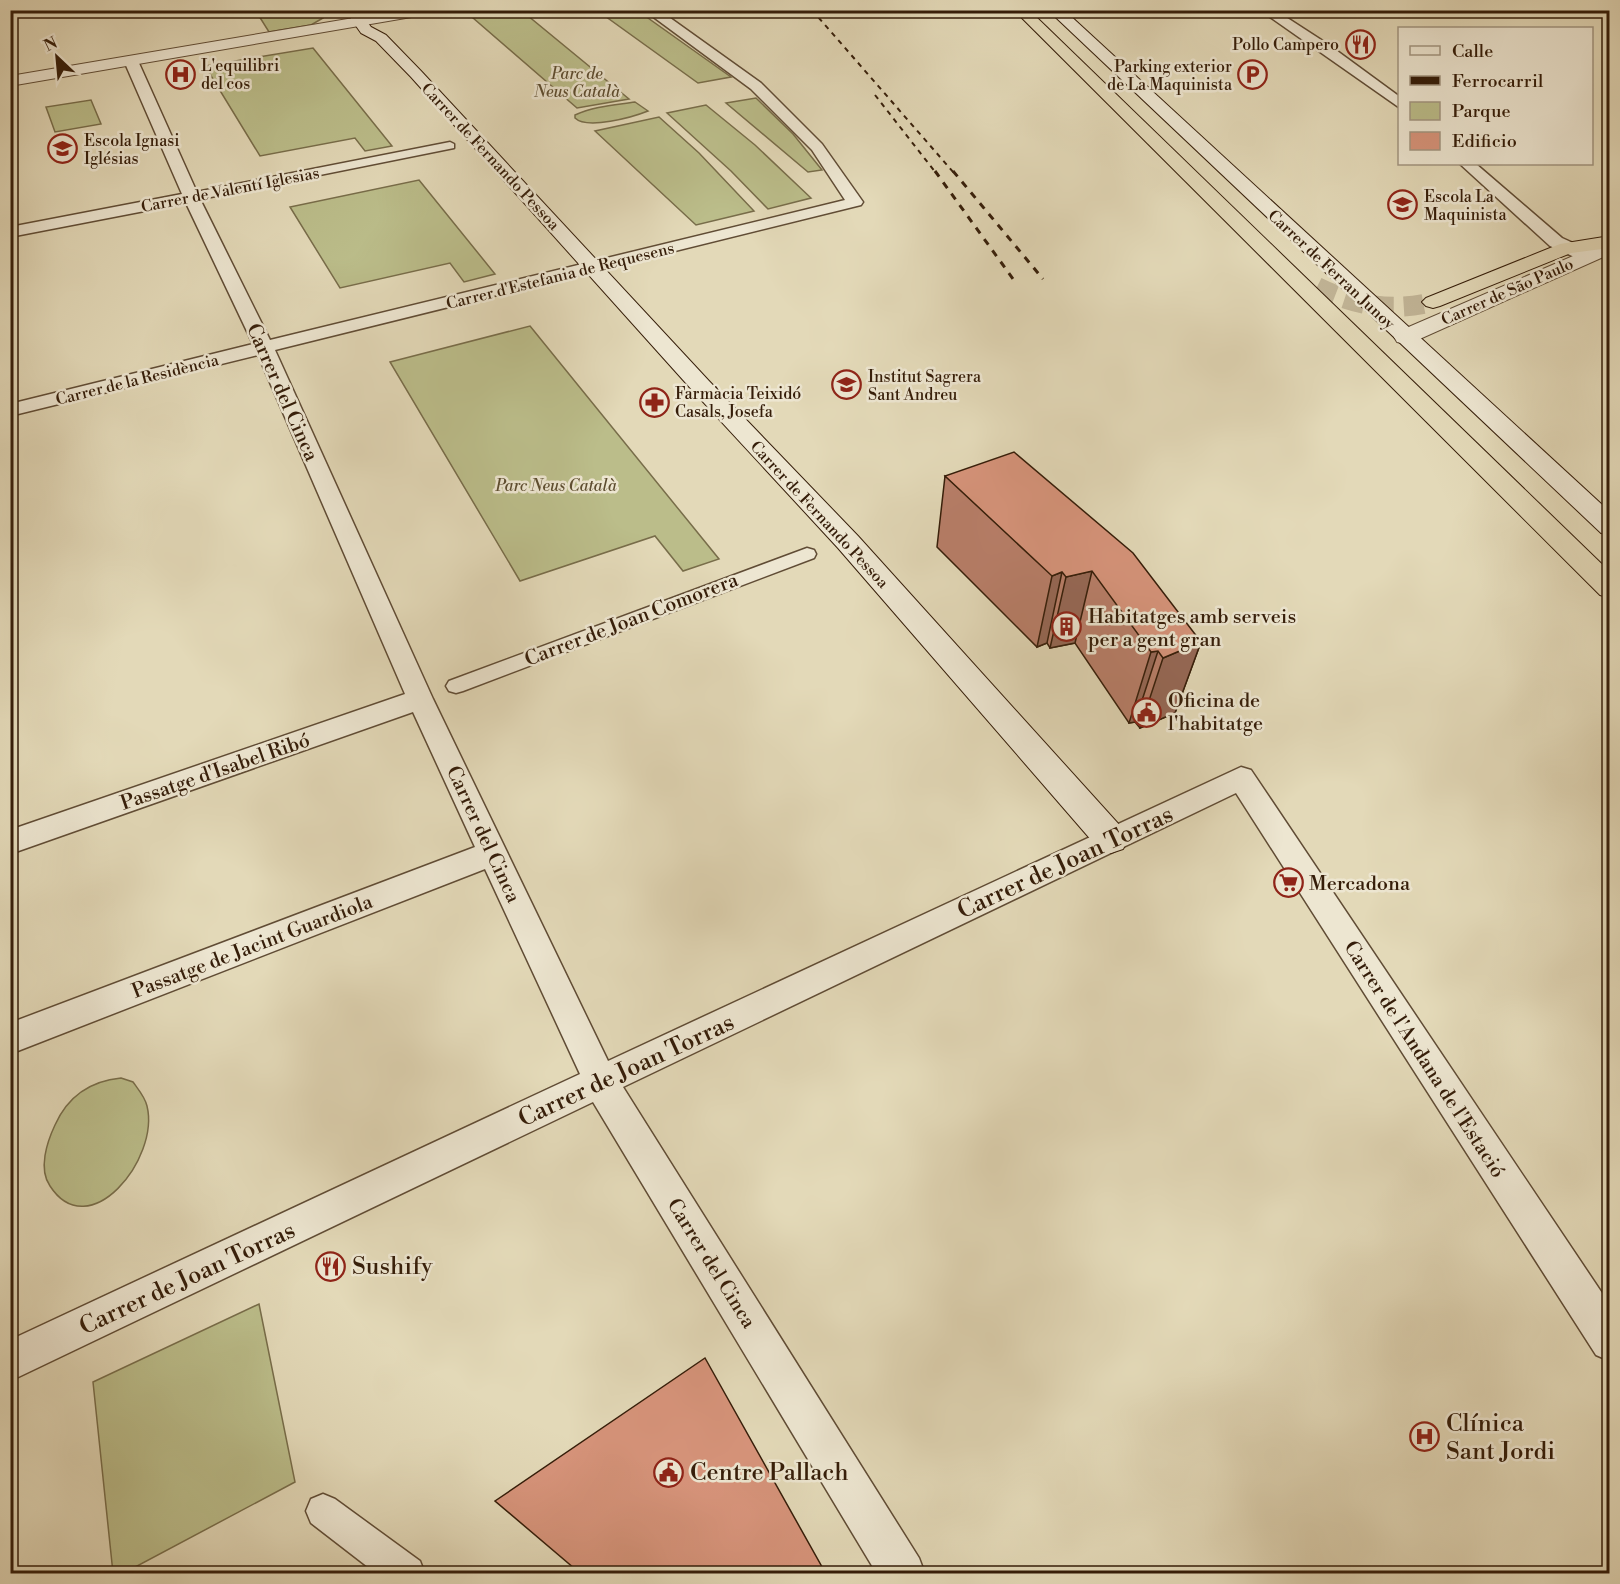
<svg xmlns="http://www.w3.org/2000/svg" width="1620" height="1584" font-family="'Libre Bodoni',serif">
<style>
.green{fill:#bbbd8a;stroke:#786d4a;stroke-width:1.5}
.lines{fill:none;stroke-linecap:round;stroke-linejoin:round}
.trunk-tunnel{stroke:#c0b395;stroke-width:20;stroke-dasharray:20 10;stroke-linecap:butt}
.pedestrian-casing{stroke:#604c35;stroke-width:3}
.minor-casing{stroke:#604c35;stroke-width:3}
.tertiary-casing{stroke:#604c35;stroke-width:2}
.secondary-casing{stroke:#351d09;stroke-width:2}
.trunk-casing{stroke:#351d09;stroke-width:2}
.pedestrian{fill:#ede6d1;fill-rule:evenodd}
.minor{fill:#ede6d1;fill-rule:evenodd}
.tertiary{fill:#ede6d1;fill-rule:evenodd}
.secondary{fill:#ede6d1;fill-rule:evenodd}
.trunk{fill:#e3d9b8;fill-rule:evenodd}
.rail-far1{stroke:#351d09;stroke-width:2;stroke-dasharray:5 5;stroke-linecap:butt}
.rail{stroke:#351d09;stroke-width:3;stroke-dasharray:7 7;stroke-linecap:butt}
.wall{fill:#b97f6a;stroke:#351d09;stroke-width:1.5}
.shaded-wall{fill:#966856;stroke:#351d09;stroke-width:1.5}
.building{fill:#d7947b;stroke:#351d09;stroke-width:1.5}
.labels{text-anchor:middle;stroke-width:5;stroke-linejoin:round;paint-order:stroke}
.far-poi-label{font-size:16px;fill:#351d09;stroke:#ede6d1;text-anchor:start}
.far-park-label{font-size:16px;font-style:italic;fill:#5d4d30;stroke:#ede6d1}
.far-street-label{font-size:16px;fill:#351d09;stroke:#ede6d1}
.street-label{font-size:20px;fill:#351d09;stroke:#ede6d1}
.poi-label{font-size:20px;fill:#351d09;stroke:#ede6d1;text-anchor:start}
.near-street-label{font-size:24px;fill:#351d09;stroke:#ede6d1}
.near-poi-label{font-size:24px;fill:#351d09;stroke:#ede6d1;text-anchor:start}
</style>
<rect width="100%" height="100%" fill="#e3d9b8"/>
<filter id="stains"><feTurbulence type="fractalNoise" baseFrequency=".00333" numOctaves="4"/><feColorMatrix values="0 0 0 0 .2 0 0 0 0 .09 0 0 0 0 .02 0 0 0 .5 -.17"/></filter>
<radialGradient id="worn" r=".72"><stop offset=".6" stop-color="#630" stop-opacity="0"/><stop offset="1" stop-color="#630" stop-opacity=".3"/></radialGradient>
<g class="green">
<polygon points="316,10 323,18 311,25 269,32 259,16 298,11"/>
<polygon points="465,11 522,11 629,99 577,108"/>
<polygon points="598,11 638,11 731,77 698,83"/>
<polygon points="313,48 392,146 365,151 355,138 260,156 205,66"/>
<polygon points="756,98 793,134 822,170 808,172 726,103"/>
<polygon points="91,100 101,124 55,132 46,107"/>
<path d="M635,102L648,111C633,117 587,130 575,118V115C594,106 615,105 635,102Z"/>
<polygon points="706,105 755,145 811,198 768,209 731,171 667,113"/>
<polygon points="659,117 699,153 754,211 696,225 595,131"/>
<polygon points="419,180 495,274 464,282 450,263 340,288 290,207"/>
<polygon points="530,326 719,559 683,571 655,536 520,581 390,362"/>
<path d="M121,1078L133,1082C138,1089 145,1097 147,1106C160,1159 89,1246 50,1186C38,1169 47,1142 55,1125C68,1096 90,1081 121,1078Z"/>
<polygon points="259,1304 295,1482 124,1573 113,1573 93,1382"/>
</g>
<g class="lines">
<path class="trunk-tunnel" d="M1317,287C1355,306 1391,312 1433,302"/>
<defs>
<g id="pedestrian">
<polygon points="450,142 454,144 454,148 191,201 185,197 191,193"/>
<polygon points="807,548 814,550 816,554 814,558 463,691 456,693 449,691 446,686 449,681"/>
<polygon points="323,1494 335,1499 420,1561 425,1574 377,1574 311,1523 306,1511 311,1499"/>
</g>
<g id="minor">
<polygon points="644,10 659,10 761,83 822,144 863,202 861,205 275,350 433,699 608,1061 1241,767 1251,770 1610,1305 1610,1361 1596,1355 1236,793 623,1087 919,1558 925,1574 877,1574 593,1102 10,1381 10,1340 580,1074 485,869 10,1054 10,1023 475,847 413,712 10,854 10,830 405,694 258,355 10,416 10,404 253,344 186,203 10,237 10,227 182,194 124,61 131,57 138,61 199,197 270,340 845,200 812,150 751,89"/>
<polygon points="1260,10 1275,10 1329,45 1400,97 1400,108"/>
<polygon points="1460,164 1476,164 1562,238 1593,252 1596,256 1593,260 1581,260 1550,246"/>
</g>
<g id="tertiary">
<polygon points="401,10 436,10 429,14 10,86 10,76"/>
<polygon points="1610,240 1610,254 1413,342 1405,344 1397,342 1394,337 1397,332"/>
</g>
<g id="secondary">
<polygon points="364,10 399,10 392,14 365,19 371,27 386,35 421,71 709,381 858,536 1123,829 1128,839 1123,849 1111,853 1099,849 838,548 693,391 411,77 376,41 361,33 349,16 351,13"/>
<polygon points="1048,10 1064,10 1610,512 1610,535 1601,533"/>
</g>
<g id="trunk">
<polygon points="1014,10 1029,10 1610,572 1610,598 1600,595"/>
<polygon points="1610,236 1610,248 1571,253 1440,306 1433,308 1426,306 1422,302 1426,298 1560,244"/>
</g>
</defs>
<use href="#pedestrian" class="pedestrian-casing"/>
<use href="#minor" class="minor-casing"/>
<use href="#tertiary" class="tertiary-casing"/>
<use href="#secondary" class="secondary-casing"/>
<use href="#trunk" class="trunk-casing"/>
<use href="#pedestrian" class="pedestrian"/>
<use href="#minor" class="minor"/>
<use href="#tertiary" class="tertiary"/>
<use href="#secondary" class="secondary"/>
<use href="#trunk" class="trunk"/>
<g class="rail-far1">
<polyline points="812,10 954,173"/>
<polyline points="875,95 936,173"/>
</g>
<g class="rail">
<polyline points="935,171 1016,283"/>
<polyline points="953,171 1043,279"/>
</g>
</g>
<polygon class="wall" points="945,476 1201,642 1175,713 1140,728 1135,722 1129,723 1075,643 1050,648 1047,643 1037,647 937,547"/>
<g class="shaded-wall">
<polygon points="1092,571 1075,643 1050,648 1066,577"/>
<polygon points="1062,572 1047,643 1037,647 1052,576"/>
<polygon points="1201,642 1175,713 1140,728 1163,658"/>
<polygon points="1158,651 1135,722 1129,723 1151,652"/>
</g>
<g class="building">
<polygon points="1014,452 1133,553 1201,642 1163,658 1158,651 1151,652 1092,571 1066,577 1062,572 1052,576 945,476"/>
<polygon points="705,1358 826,1574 581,1574 495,1501"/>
</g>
<defs>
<symbol id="restaurant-ring" viewBox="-11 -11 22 22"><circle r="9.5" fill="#ede6d1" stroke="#8f2418" stroke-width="1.5"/><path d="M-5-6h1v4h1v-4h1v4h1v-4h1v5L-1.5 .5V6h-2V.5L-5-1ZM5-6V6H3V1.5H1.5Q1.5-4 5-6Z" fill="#8f2418"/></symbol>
<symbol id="hospital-ring" viewBox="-11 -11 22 22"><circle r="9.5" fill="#ede6d1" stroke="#8f2418" stroke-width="1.5"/><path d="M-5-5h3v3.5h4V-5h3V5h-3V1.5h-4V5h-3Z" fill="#8f2418"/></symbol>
<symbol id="parking-ring" viewBox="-11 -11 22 22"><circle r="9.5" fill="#ede6d1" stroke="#8f2418" stroke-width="1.5"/><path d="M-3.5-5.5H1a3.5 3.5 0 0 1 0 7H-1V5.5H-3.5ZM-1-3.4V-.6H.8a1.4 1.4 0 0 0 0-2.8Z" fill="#8f2418"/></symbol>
<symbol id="school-ring" viewBox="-11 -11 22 22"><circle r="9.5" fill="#ede6d1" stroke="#8f2418" stroke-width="1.5"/><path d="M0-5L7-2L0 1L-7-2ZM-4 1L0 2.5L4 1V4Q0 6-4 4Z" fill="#8f2418"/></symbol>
<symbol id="pharmacy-ring" viewBox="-11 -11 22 22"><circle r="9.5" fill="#ede6d1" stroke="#8f2418" stroke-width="1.5"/><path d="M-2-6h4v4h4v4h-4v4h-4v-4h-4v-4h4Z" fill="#8f2418"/></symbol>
<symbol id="building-ring" viewBox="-11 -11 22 22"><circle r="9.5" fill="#ede6d1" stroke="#8f2418" stroke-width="1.5"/><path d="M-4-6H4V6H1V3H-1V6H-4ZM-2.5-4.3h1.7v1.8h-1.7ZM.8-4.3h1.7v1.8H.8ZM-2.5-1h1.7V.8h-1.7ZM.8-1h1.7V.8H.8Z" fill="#8f2418"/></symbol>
<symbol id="civic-ring" viewBox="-11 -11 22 22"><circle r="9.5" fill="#ede6d1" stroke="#8f2418" stroke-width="1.5"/><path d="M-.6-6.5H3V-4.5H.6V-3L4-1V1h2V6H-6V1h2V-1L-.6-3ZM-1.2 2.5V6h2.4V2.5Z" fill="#8f2418"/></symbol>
<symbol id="supermarket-ring" viewBox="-11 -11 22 22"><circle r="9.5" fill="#ede6d1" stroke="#8f2418" stroke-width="1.5"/><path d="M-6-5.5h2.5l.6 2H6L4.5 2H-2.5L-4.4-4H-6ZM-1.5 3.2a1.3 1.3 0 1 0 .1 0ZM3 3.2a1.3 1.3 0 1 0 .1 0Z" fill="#8f2418"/></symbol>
</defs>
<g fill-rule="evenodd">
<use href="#restaurant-ring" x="1344" y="28" width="33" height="33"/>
<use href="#hospital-ring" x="164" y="58" width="33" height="33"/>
<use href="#parking-ring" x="1236" y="58" width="33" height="33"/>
<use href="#school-ring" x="46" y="132" width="33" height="33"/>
<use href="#school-ring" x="1386" y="188" width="33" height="33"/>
<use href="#school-ring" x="830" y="368" width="33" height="33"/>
<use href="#pharmacy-ring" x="638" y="386" width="33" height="33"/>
<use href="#building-ring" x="1050" y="610" width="33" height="33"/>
<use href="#civic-ring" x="1130" y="696" width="33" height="33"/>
<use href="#supermarket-ring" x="1272" y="866" width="33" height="33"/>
<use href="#restaurant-ring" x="314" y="1250" width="33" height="33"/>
<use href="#hospital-ring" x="1408" y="1420" width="33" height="33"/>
<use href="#civic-ring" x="652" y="1456" width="33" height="33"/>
</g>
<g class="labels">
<g class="far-poi-label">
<text x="1339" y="50" text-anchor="end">Pollo Campero</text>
<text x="201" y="71">L'equilibri<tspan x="201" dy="18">del cos</tspan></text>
<text x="1232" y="72" text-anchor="end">Parking exterior<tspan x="1232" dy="18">de La Maquinista</tspan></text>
<text x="84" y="146">Escola Ignasi<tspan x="84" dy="18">Iglésias</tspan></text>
<text x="1424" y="202">Escola La<tspan x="1424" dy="18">Maquinista</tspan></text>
<text x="868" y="382">Institut Sagrera<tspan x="868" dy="18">Sant Andreu</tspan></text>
<text x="675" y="399">Farmàcia Teixidó<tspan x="675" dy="18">Casals, Josefa</tspan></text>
</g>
<g class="far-park-label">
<text x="577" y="79">Parc de<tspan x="577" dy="18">Neus Català</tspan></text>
<text x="556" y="491">Parc Neus Català</text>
</g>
<g class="far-street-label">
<text transform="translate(491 156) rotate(47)" y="6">Carrer de Fernando Pessoa</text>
<text transform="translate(230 189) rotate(-11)" y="6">Carrer de Valentí Iglesias</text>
<text transform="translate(1332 269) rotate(43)" y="6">Carrer de Ferran Junoy</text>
<text transform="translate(560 275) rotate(-14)" y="6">Carrer d'Estefania de Requesens</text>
<text transform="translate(1507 291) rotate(-24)" y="6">Carrer de São Paulo</text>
<text transform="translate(137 379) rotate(-14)" y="6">Carrer de la Residència</text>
<text transform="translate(820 514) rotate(47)" y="6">Carrer de Fernando Pessoa</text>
</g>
<g class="street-label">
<text transform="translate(283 392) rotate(66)" y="7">Carrer del Cinca</text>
<text transform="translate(631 619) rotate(-21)" y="7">Carrer de Joan Comorera</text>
<text transform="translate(215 771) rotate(-19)" y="7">Passatge d'Isabel Ribó</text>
<text transform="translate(484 834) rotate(65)" y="7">Carrer del Cinca</text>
<text transform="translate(252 946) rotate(-21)" y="7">Passatge de Jacint Guardiola</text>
<text transform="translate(1425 1059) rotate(57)" y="7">Carrer de l'Andana de l'Estació</text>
<text transform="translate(712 1263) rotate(58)" y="7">Carrer del Cinca</text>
</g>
<g class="poi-label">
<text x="1088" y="623">Habitatges amb serveis<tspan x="1088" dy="23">per a gent gran</tspan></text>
<text x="1168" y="707">Oficina de<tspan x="1168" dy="23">l'habitatge</tspan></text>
<text x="1309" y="890">Mercadona</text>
</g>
<g class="near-street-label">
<text transform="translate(1065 862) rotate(-25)" y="8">Carrer de Joan Torras</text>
<text transform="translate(626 1070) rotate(-25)" y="8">Carrer de Joan Torras</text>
<text transform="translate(187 1278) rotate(-25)" y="8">Carrer de Joan Torras</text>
</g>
<g class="near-poi-label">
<text x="352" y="1274">Sushify</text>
<text x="1446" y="1431">Clínica<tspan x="1446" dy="28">Sant Jordi</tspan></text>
<text x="690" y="1480">Centre Pallach</text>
</g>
</g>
<rect width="1620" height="1584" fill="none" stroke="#e3d9b8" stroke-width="36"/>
<rect x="12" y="12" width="1596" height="1560" fill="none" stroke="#351d09" stroke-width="3"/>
<rect x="18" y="18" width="1584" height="1548" fill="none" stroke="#351d09" stroke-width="1.5"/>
<rect x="1398" y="27" width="195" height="138" fill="#ede6d1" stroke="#a39681" stroke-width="1.5"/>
<rect x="1410" y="46" width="30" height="9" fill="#ede6d1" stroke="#a39681" stroke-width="1.5"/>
<text x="1452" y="57" font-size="18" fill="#351d09">Calle</text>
<rect x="1410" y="76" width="30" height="9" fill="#351d09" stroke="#a39681" stroke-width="1.5"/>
<text x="1452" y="87" font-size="18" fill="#351d09">Ferrocarril</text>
<rect x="1410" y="102" width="30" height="18" fill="#bbbd8a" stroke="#a39681" stroke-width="1.5"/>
<text x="1452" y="117" font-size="18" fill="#351d09">Parque</text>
<rect x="1410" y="132" width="30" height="18" fill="#d7947b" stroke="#a39681" stroke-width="1.5"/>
<text x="1452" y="147" font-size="18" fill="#351d09">Edificio</text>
<g transform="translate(57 57) rotate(334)" stroke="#ede6d1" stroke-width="4.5" paint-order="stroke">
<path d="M0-4.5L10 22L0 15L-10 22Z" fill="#351d09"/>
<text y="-9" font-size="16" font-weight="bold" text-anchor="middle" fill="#351d09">N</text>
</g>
<rect width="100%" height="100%" filter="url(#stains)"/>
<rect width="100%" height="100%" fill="url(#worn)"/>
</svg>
